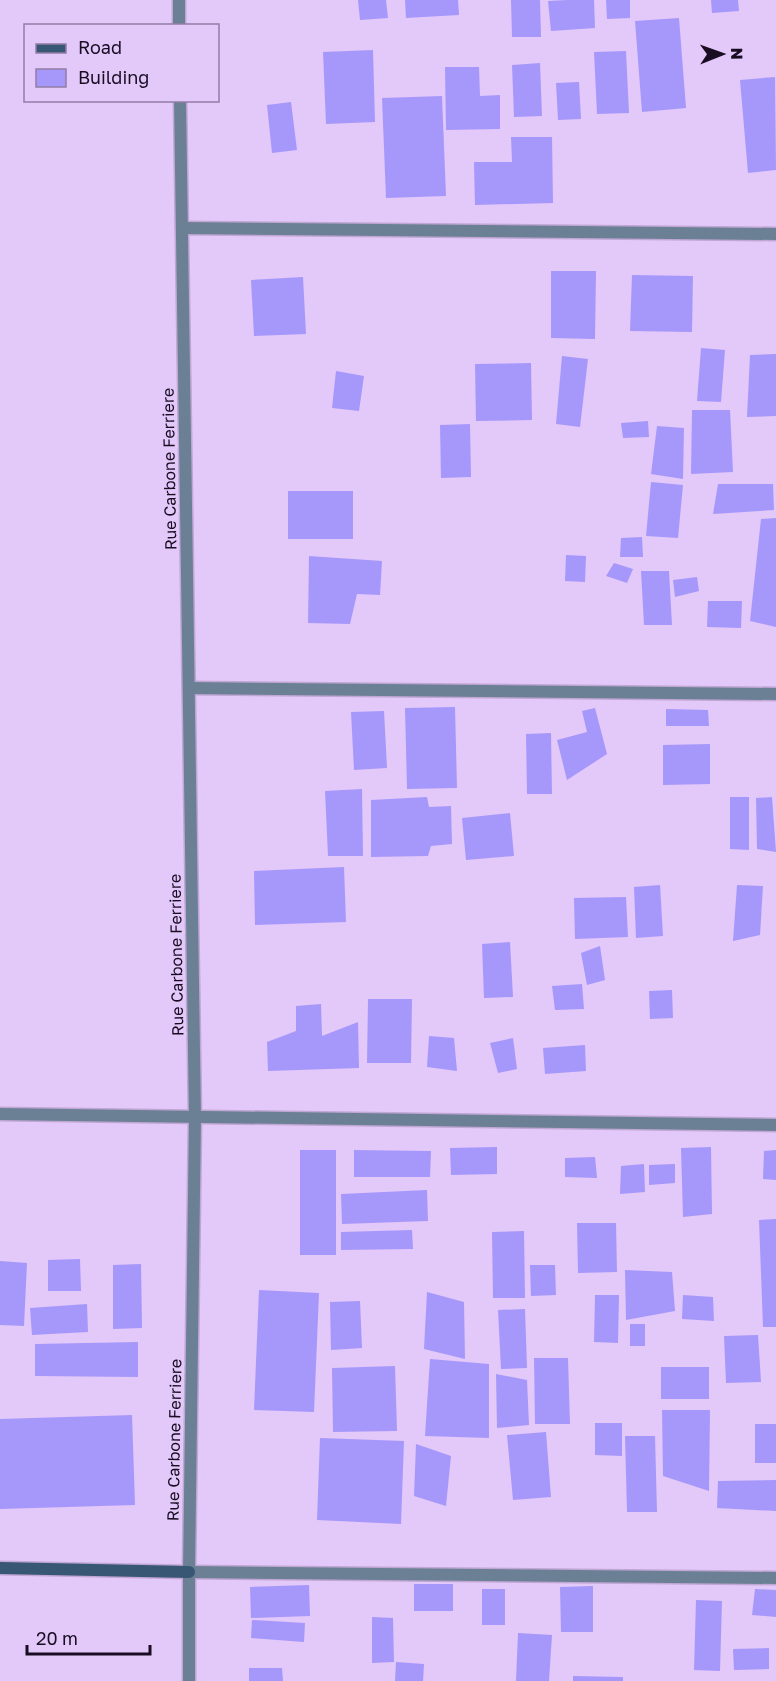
<svg xmlns="http://www.w3.org/2000/svg" width="776" height="1681" font-family="'Golos Text',sans-serif">
<style>
.building{fill:#a698fa}
.lines{fill:none;stroke-linecap:round;stroke-linejoin:round}
.street-casing{stroke:#bfa6d3;stroke-width:15}
.secondary-casing{stroke:#bfa6d3;stroke-width:15}
.street{stroke:#6b8095;stroke-width:12}
.secondary{stroke:#385775;stroke-width:12}
.labels{text-anchor:middle;stroke-width:6;stroke-linejoin:round;paint-order:stroke}
.street-label{font-size:16px;fill:#190d22;stroke:#e3c8fa}
</style>
<rect width="100%" height="100%" fill="#e3c8fa"/>
<g class="building">
<polygon points="358,0 386,0 388,18 360,20"/>
<polygon points="405,0 458,0 459,15 406,18"/>
<polygon points="511,0 540,0 541,37 512,37"/>
<polygon points="567,0 594,0 595,28 551,31 548,1"/>
<polygon points="606,0 630,0 630,18 607,19"/>
<polygon points="711,0 738,0 739,11 712,13"/>
<polygon points="679,18 686,108 642,112 635,21"/>
<polygon points="373,50 375,122 326,124 323,52"/>
<polygon points="626,51 629,113 597,114 594,52"/>
<polygon points="540,63 542,116 514,117 512,65"/>
<polygon points="445,67 479,67 480,96 500,95 500,129 446,130"/>
<polygon points="775,77 776,170 748,173 740,80"/>
<polygon points="579,82 581,119 558,120 556,83"/>
<polygon points="442,96 446,196 386,198 382,98"/>
<polygon points="291,102 297,150 272,153 267,105"/>
<polygon points="511,137 552,137 553,203 475,205 474,162 512,162"/>
<polygon points="551,271 596,271 595,339 551,338"/>
<polygon points="632,275 693,276 692,332 630,331"/>
<polygon points="303,277 306,334 254,336 251,280"/>
<polygon points="701,348 725,350 721,402 697,401"/>
<polygon points="776,354 776,416 747,417 750,355"/>
<polygon points="562,356 588,359 580,427 556,424"/>
<polygon points="531,363 532,420 476,421 475,364"/>
<polygon points="336,371 364,376 359,411 332,408"/>
<polygon points="692,410 730,410 733,472 691,474"/>
<polygon points="648,421 649,437 623,438 621,423"/>
<polygon points="470,424 471,477 441,478 440,425"/>
<polygon points="657,426 684,428 683,479 651,474"/>
<polygon points="651,482 683,485 678,538 646,536"/>
<polygon points="718,484 773,484 774,510 713,514"/>
<rect x="288" y="491" width="65" height="48"/>
<polygon points="776,518 776,627 750,621 761,519"/>
<polygon points="642,537 643,557 620,557 621,538"/>
<polygon points="566,555 586,556 585,582 565,581"/>
<polygon points="309,556 382,561 380,595 357,594 350,624 308,623"/>
<polygon points="614,563 633,569 627,583 606,576"/>
<polygon points="641,571 669,571 672,625 644,625"/>
<polygon points="697,577 699,591 675,597 673,580"/>
<polygon points="708,601 742,601 741,628 707,627"/>
<polygon points="455,707 457,788 407,789 405,708"/>
<polygon points="595,708 607,754 567,780 557,740 587,732 582,711"/>
<polygon points="666,709 708,710 709,726 666,726"/>
<polygon points="384,711 387,768 354,770 351,712"/>
<polygon points="551,733 552,794 527,794 526,734"/>
<polygon points="710,744 710,784 663,785 663,745"/>
<polygon points="362,789 363,856 328,856 325,791"/>
<polygon points="427,797 429,807 451,806 452,844 431,846 428,856 371,857 371,800"/>
<polygon points="730,797 749,797 749,850 730,849"/>
<polygon points="772,797 776,852 757,849 756,798"/>
<polygon points="510,813 514,856 466,860 462,818"/>
<polygon points="344,867 346,922 255,925 254,871"/>
<polygon points="660,885 663,936 636,938 634,887"/>
<polygon points="737,885 763,886 760,935 733,941"/>
<polygon points="626,897 628,937 575,939 574,898"/>
<polygon points="510,942 513,997 484,998 482,944"/>
<polygon points="600,946 605,980 587,985 581,953"/>
<polygon points="582,984 584,1009 555,1010 552,986"/>
<polygon points="672,990 673,1018 650,1019 649,991"/>
<polygon points="368,999 412,999 411,1063 367,1063"/>
<polygon points="321,1004 322,1036 358,1022 359,1068 268,1071 267,1042 296,1031 296,1006"/>
<polygon points="429,1036 454,1038 457,1071 427,1067"/>
<polygon points="513,1038 517,1069 498,1073 490,1043"/>
<polygon points="585,1045 586,1071 545,1074 543,1048"/>
<polygon points="497,1147 497,1174 451,1175 450,1148"/>
<polygon points="711,1147 712,1214 683,1217 681,1148"/>
<rect x="300" y="1150" width="36" height="105"/>
<polygon points="354,1150 431,1151 430,1177 354,1177"/>
<polygon points="776,1150 776,1180 763,1179 764,1151"/>
<polygon points="595,1157 597,1178 565,1177 565,1158"/>
<polygon points="644,1164 645,1192 620,1194 621,1166"/>
<polygon points="675,1164 675,1183 649,1185 649,1165"/>
<polygon points="427,1190 428,1221 342,1224 341,1194"/>
<polygon points="776,1219 776,1327 763,1327 759,1220"/>
<polygon points="577,1223 616,1223 617,1272 578,1273"/>
<polygon points="412,1230 413,1249 341,1250 341,1232"/>
<polygon points="524,1231 525,1298 493,1298 492,1232"/>
<polygon points="80,1259 81,1291 48,1291 48,1260"/>
<polygon points="0,1261 27,1263 24,1326 0,1325"/>
<polygon points="141,1264 142,1328 113,1329 113,1265"/>
<polygon points="530,1265 555,1265 556,1295 531,1296"/>
<polygon points="625,1270 672,1272 675,1311 626,1320"/>
<polygon points="259,1290 319,1293 314,1412 254,1410"/>
<polygon points="427,1292 464,1302 465,1359 424,1349"/>
<polygon points="595,1295 619,1295 618,1343 594,1342"/>
<polygon points="683,1295 713,1297 714,1321 682,1319"/>
<polygon points="360,1301 362,1348 331,1350 330,1302"/>
<polygon points="87,1304 88,1332 32,1335 30,1308"/>
<polygon points="525,1309 527,1368 501,1369 498,1310"/>
<rect x="630" y="1324" width="15" height="22"/>
<polygon points="758,1335 761,1382 726,1383 724,1336"/>
<polygon points="138,1342 138,1377 35,1376 35,1344"/>
<polygon points="534,1358 568,1358 570,1424 535,1424"/>
<polygon points="430,1359 489,1364 489,1438 425,1436"/>
<polygon points="395,1366 397,1431 333,1432 332,1368"/>
<rect x="661" y="1367" width="48" height="32"/>
<polygon points="496,1374 527,1380 529,1425 497,1428"/>
<polygon points="662,1410 710,1410 709,1491 663,1476"/>
<polygon points="132,1415 135,1505 0,1509 0,1419"/>
<polygon points="595,1423 622,1423 622,1456 595,1455"/>
<rect x="755" y="1424" width="21" height="39"/>
<polygon points="546,1432 551,1497 513,1500 507,1435"/>
<polygon points="625,1436 655,1436 657,1512 627,1512"/>
<polygon points="320,1438 404,1441 401,1524 317,1520"/>
<polygon points="416,1444 451,1456 446,1506 414,1496"/>
<polygon points="776,1480 776,1511 717,1508 718,1481"/>
<rect x="414" y="1584" width="39" height="27"/>
<polygon points="309,1585 310,1616 251,1618 250,1587"/>
<polygon points="593,1586 593,1632 561,1632 560,1587"/>
<rect x="482" y="1589" width="23" height="36"/>
<polygon points="755,1589 776,1590 776,1617 752,1615"/>
<polygon points="696,1600 722,1601 720,1671 694,1670"/>
<polygon points="372,1617 393,1618 394,1662 372,1663"/>
<polygon points="252,1620 305,1623 304,1642 251,1638"/>
<polygon points="518,1633 552,1635 549,1681 516,1681"/>
<polygon points="769,1648 769,1669 734,1670 733,1649"/>
<polygon points="396,1662 424,1664 423,1681 395,1681"/>
<polygon points="249,1668 282,1668 283,1681 249,1681"/>
<polygon points="573,1676 623,1677 623,1681 573,1681"/>
</g>
<g class="lines">
<defs>
<g id="street">
<polyline points="179,0 179,26"/>
<polyline points="180,100 195,1118 189,1572 189,1681"/>
<polyline points="182,228 776,234"/>
<polyline points="189,688 776,694"/>
<polyline points="0,1114 776,1125"/>
<polyline points="189,1572 776,1578"/>
</g>
<polyline id="secondary" points="0,1568 189,1572"/>
</defs>
<use href="#street" class="street-casing"/>
<use href="#secondary" class="secondary-casing"/>
<use href="#street" class="street"/>
<use href="#secondary" class="secondary"/>
</g>
<g class="labels">
<g class="street-label">
<text transform="translate(169 469) rotate(-91)" y="6">Rue Carbone Ferriere</text>
<text transform="translate(176 955) rotate(-91)" y="6">Rue Carbone Ferriere</text>
<text transform="translate(174 1440) rotate(-89)" y="6">Rue Carbone Ferriere</text>
</g>
</g>
<rect x="24" y="24" width="195" height="78" fill="#e3c8fa" stroke="#927da4" stroke-width="1.5"/>
<rect x="36" y="44" width="30" height="9" fill="#385775" stroke="#927da4" stroke-width="1.5"/>
<text x="78" y="54" font-size="18" fill="#190d22">Road</text>
<rect x="36" y="69" width="30" height="18" fill="#a698fa" stroke="#927da4" stroke-width="1.5"/>
<text x="78" y="84" font-size="18" fill="#190d22">Building</text>
<g transform="translate(722 54) rotate(89)" stroke="#e3c8fa" stroke-width="4.5" paint-order="stroke">
<path d="M0-4.5L10 22L0 15L-10 22Z" fill="#190d22"/>
<text y="-9" font-size="16" font-weight="bold" text-anchor="middle" fill="#190d22">N</text>
</g>
<path d="M27 1645v9h123v-9" fill="none" stroke="#190d22" stroke-width="3"/>
<text x="36" y="1645" font-size="18" fill="#190d22" stroke="#e3c8fa" stroke-width="4.5" paint-order="stroke">20 m</text>
</svg>
